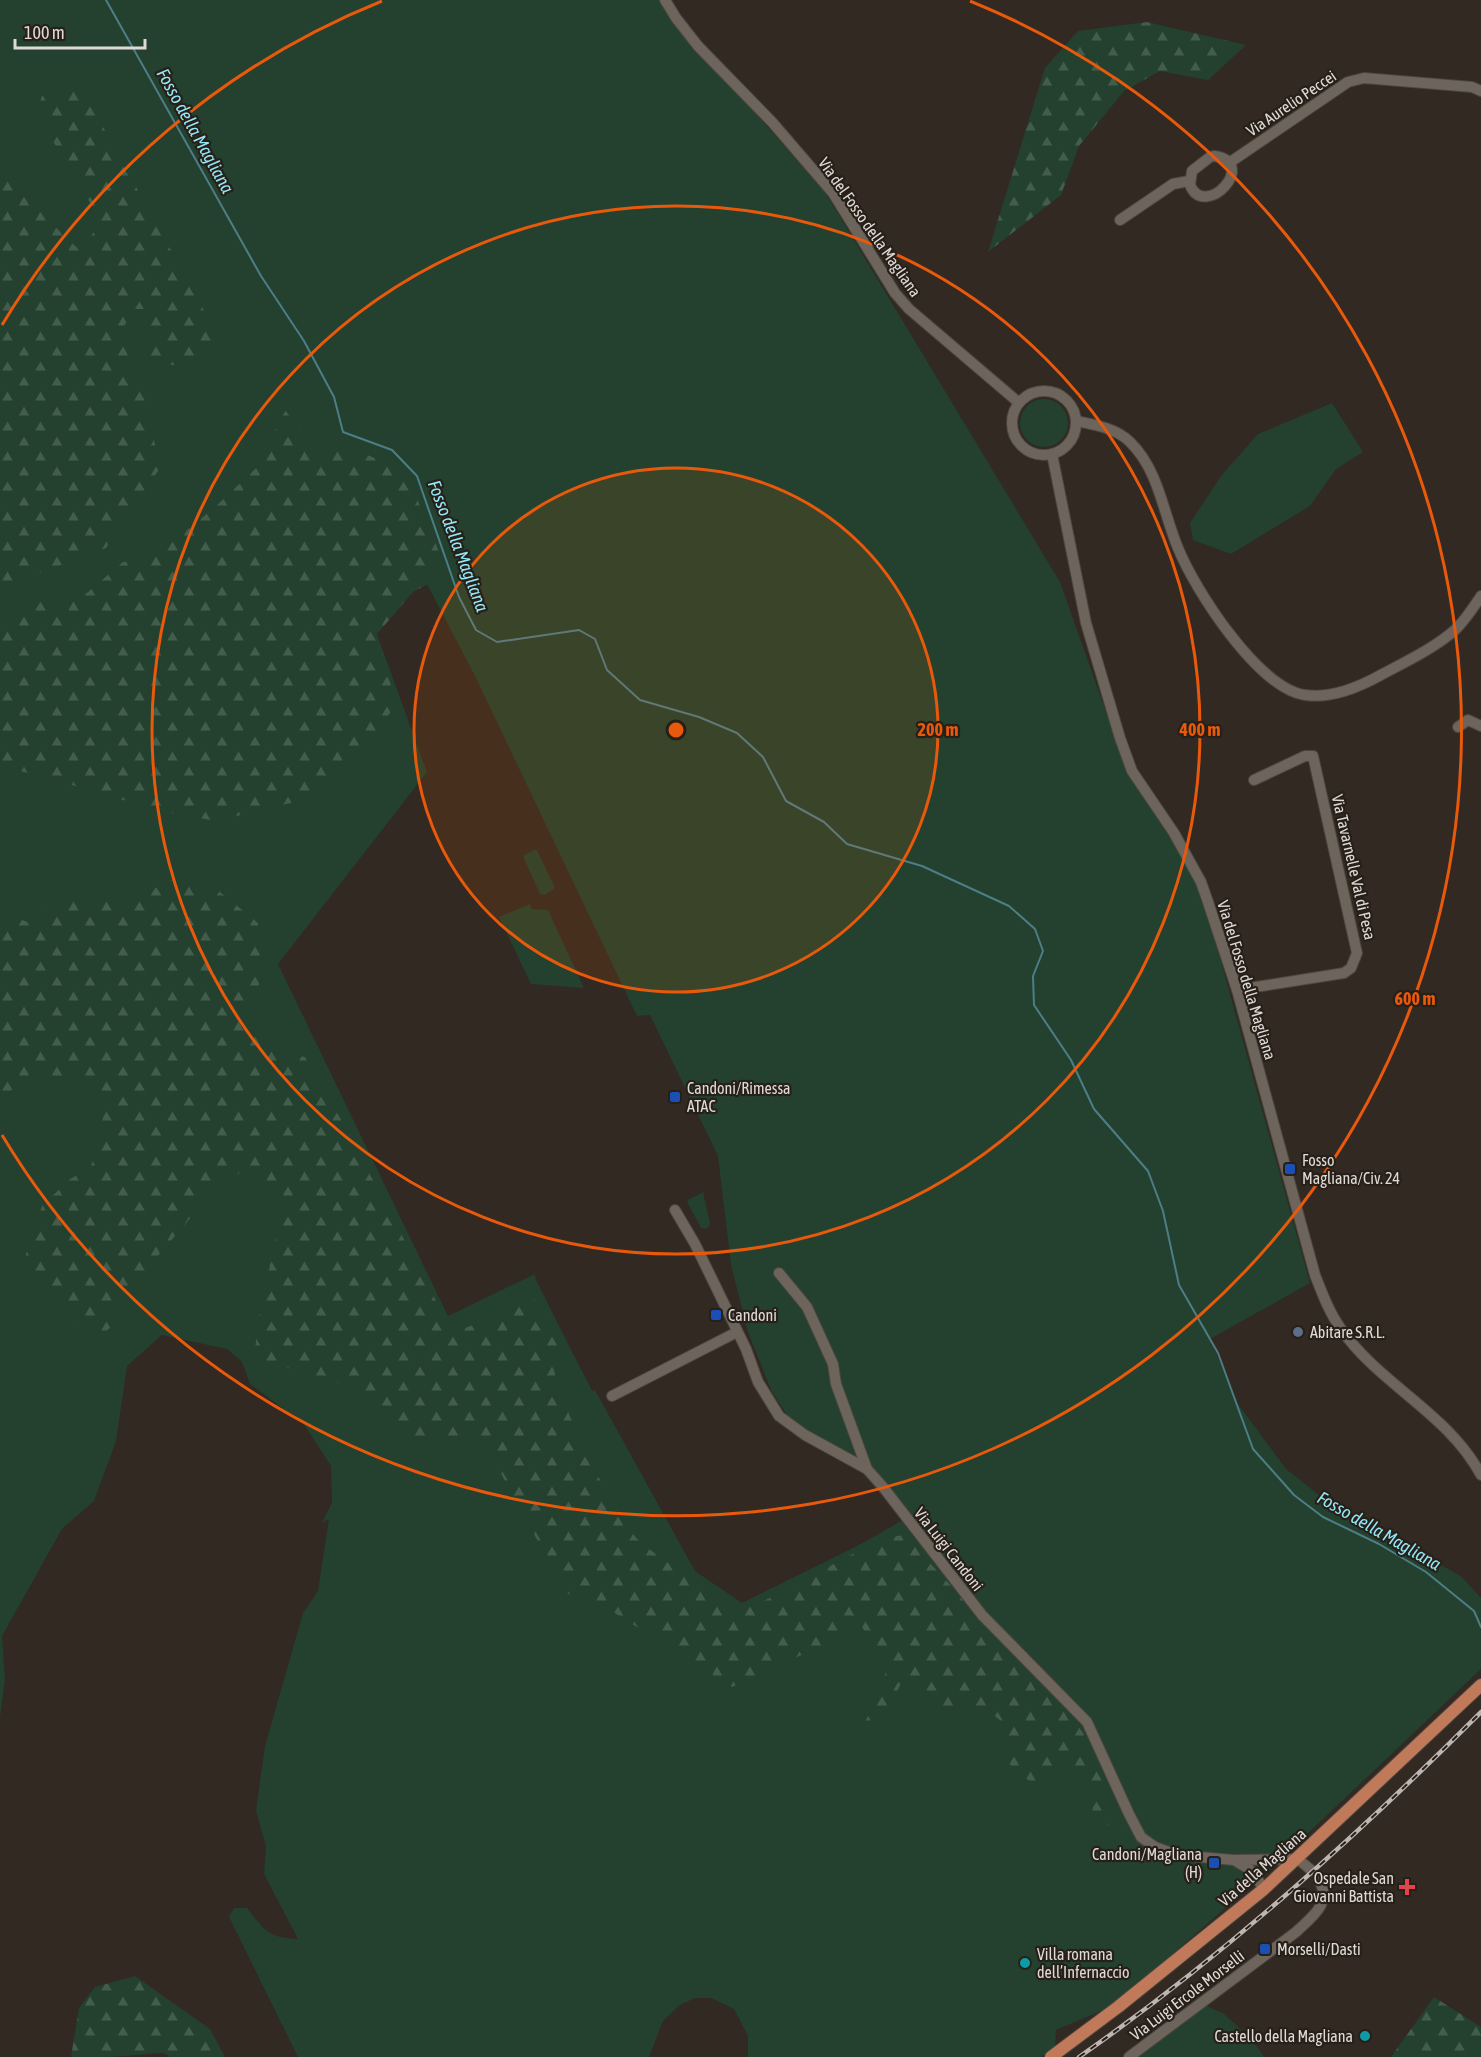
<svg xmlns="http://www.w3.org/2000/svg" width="1481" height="2057" font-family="'Asap Condensed',sans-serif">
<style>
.green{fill:#23412e;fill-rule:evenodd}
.forest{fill:url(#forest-firs)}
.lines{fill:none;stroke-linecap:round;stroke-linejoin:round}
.stream{stroke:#4d7e88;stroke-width:2}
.minor-casing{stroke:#4d4640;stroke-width:12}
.major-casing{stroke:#4d4640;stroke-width:14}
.minor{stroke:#6d645c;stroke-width:10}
.major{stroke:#c07a5a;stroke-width:12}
.rail-casing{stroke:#bcb5b1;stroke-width:4.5}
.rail{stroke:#272019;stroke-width:2;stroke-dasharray:7;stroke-linecap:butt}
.ring{fill:none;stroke:#e8590c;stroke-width:3}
.transit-dot{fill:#1a4fb4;stroke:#272019;stroke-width:2}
.service-dot{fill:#5c6f8a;stroke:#272019;stroke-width:2}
.health-dot{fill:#e0444e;stroke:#272019;stroke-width:2}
.culture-dot{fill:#0f9aa8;stroke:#272019;stroke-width:2}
.labels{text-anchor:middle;stroke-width:4.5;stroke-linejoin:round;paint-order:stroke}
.street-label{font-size:16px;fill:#e0dad6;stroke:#272019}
.poi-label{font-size:16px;fill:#e0dad6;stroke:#272019;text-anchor:start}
.water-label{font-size:18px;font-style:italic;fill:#93e8f8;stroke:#272019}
.centre{fill:#e8590c;stroke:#272019;stroke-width:3}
.ring-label{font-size:18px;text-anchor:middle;font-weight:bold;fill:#e8590c;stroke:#272019;stroke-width:4.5;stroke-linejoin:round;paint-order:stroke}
</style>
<defs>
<pattern id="forest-firs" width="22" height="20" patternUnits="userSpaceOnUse" patternTransform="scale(1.5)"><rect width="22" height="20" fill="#23412e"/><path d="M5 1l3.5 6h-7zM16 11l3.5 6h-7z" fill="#435c4c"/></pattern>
</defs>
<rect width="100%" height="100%" fill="#312922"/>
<g class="green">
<path d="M0,0H660L666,12L825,192L1060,582L1122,757L1193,873L1207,911L1310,1283L1210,1339L1238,1404L1286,1469L1332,1505L1461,1576L1481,1598V1669L1284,1856L1115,2005L1056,2030L1055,2047L1041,2057H748V2036L734,2009L711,1998H695L680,2005L663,2021L649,2057H298L229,1917L234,1908H247C264,1930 268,1938 298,1939L264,1874L266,1846L256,1811L265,1746L303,1613L318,1591L329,1519L322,1523L332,1503L331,1466L303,1423L250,1384L242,1362L227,1349L162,1335L127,1366L116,1441L94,1501L62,1529L2,1636L5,1680L0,1717ZM420,571L475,676L637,1016L650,1015L718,1156L731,1265L748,1332L772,1392L789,1418L885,1484L903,1520L859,1545L742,1603L695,1571L595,1390L592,1391L536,1280L535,1274L448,1316L278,964L427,772L375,629Z"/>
<circle cx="1044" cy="423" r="24"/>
<polygon points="1332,403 1363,452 1336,469 1310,506 1231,554 1193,540 1190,523 1221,476 1258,434"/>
<polygon points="534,850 537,850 554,886 554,889 544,895 540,894 524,859 524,855"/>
<polygon points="530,904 532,909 548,910 584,988 531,984 499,917"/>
<polygon points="703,1192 710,1223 709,1227 704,1229 701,1228 688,1204 688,1200"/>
<path d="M1207,2005C1212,2010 1218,2010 1224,2014C1237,2026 1255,2041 1264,2057H1137Z"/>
</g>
<g class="forest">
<polygon points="1147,22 1246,45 1208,80 1160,71 1124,91 1079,146 1061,195 988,252 1045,68 1078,31"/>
<polygon points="69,87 85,94 217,334 210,351 174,365 159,365 151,356 145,309 134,309 123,328 127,353 145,398 160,468 106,548 0,588 0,157 7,180 76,247 89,239 101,221 36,113 42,96"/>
<polygon points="282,406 319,456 342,446 392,464 411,484 439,552 428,584 413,592 377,634 396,704 357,762 303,800 216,821 161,811 48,778 0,766 0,613 20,619 31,603 64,600 87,593 123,562 149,561 214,508 268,457"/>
<path d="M171,880L215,888L258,923L263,976L244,1016L271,1051L305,1057L344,1125L453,1333L535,1300L565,1338L551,1351C551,1389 612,1512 639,1541C645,1547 654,1552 661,1558C686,1576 712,1592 738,1608L762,1602L883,1538L904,1535L1071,1716L1083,1733L1111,1804L1109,1825L1103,1834L1096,1824L1083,1770L1064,1768L1034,1785L1007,1762V1726L985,1708L943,1706L916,1681H902L885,1718L872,1733L864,1725L886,1672L880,1655L862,1627L732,1687L602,1605L566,1593L491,1455L473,1439L436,1438L404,1440L390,1427L362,1390L254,1358L263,1282L269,1270L274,1243L281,1227L280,1206L269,1184L263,1177L244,1173L228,1174L126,1293L112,1326L104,1333L93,1337L82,1331L45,1292L28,1280L23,1269L26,1254L42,1206L70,1179L90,1168L100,1143L104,1109L101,1091L78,1079L30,1080L7,1093L0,1105V910L27,922L70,895L124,905Z"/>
<polygon points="135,1976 210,2029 225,2057 170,2057 163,2053 109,2057 71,2057 79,2008 95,1987"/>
<polygon points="1434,1997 1481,2027 1481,2057 1391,2057"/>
</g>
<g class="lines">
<polyline class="stream" points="106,0 261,276 304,341 334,397 343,432 392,450 417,476 459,597 476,630 497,642 579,630 595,639 607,670 640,700 699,717 737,733 763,757 786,801 824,822 847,844 922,866 1009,906 1035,929 1043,951 1033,976 1034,1005 1071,1060 1094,1109 1148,1171 1163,1211 1179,1285 1218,1353 1253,1449 1294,1495 1323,1517 1379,1544 1426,1572 1474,1611 1481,1627"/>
<defs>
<g id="minor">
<polyline points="665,0 676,18 698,46 772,122 833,193 895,293 909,309 1018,402"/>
<path d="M1214,156C1260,162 1205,221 1190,185L1192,171L1210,157Z"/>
<polyline points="1229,163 1348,82 1364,78 1472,87 1481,91"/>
<polyline points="1120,220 1173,184 1189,181"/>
<circle cx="1044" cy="423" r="32"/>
<path d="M1076,421C1095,425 1116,428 1130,442C1159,470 1163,513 1178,548C1195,590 1258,688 1305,695C1331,699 1357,688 1379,676C1405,662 1435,648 1456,629C1466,619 1473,608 1481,596"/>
<path d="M1052,454L1086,623L1120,738L1132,771L1174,833L1201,882L1208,902L1237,990L1315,1275C1322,1293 1329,1312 1341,1329C1380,1385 1448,1413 1481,1475"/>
<polyline points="1458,727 1468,720 1481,726"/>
<polyline points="1237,990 1344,973 1351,968 1357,953 1313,756 1305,756 1254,780"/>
<polyline points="675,1210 695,1244 746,1349 758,1382 779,1416 805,1435 867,1469 883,1487 982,1615 1087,1722 1129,1814 1141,1837 1155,1847 1177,1855 1234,1860 1298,1859 1311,1870"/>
<polyline points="779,1273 807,1307 833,1364 836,1384 867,1469"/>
<polyline points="612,1396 737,1332"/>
<polyline points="1234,1860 1252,1871 1264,1889"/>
<path d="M1129,2057L1296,1932C1312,1917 1334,1902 1318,1879"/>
</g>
<polyline id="major" points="1051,2057 1118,2007 1264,1889 1481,1685"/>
</defs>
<use href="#minor" class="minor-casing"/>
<use href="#major" class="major-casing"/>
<use href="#minor" class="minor"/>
<use href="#major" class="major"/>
<defs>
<path id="rail" d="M1079,2057C1224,1956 1356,1837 1481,1712"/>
</defs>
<use href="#rail" class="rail-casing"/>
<use href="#rail" class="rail"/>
</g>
<circle cx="676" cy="730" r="262" fill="#e8590c" fill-opacity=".12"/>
<g class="ring">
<circle cx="676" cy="730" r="262"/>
<circle cx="676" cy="730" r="524"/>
<path d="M2 325A786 786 0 0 1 382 1M970 1A786 786 0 1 1 2 1135"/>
</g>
<g class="transit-dot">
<rect x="669" y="1091" width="12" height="12" rx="3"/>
<rect x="1284" y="1163" width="12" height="12" rx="3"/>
<rect x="710" y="1309" width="12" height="12" rx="3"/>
<rect x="1208" y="1857" width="12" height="12" rx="3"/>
<rect x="1259" y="1943" width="12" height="12" rx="3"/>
</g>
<circle class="service-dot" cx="1298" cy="1332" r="6"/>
<path class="health-dot" d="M1404 1878h6v6h6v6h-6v6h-6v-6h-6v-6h6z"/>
<g class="culture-dot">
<circle cx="1025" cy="1963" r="6"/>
<circle cx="1365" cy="2036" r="6"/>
</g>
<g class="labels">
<g class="street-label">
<text transform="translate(1291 103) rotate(-34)" y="6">Via Aurelio Peccei</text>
<text transform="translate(870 227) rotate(55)" y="6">Via del Fosso della Magliana</text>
<text transform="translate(1354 867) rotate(77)" y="6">Via Tavarnelle Val di Pesa</text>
<text transform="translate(1247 980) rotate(73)" y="6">Via del Fosso della Magliana</text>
<text transform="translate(949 1549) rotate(52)" y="6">Via Luigi Candoni</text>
<text transform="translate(1262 1867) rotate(-41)" y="6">Via della Magliana</text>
<text transform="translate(1187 1995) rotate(-37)" y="6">Via Luigi Ercole Morselli</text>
</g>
<g class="poi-label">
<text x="687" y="1094">Candoni/Rimessa<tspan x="687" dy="18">ATAC</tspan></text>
<text x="1302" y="1166">Fosso<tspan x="1302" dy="18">Magliana/Civ. 24</tspan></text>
<text x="728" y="1321">Candoni</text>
<text x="1310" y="1338">Abitare S.R.L.</text>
<text x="1202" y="1860" text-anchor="end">Candoni/Magliana<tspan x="1202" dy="18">(H)</tspan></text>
<text x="1394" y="1884" text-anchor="end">Ospedale San<tspan x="1394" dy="18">Giovanni Battista</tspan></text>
<text x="1277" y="1955">Morselli/Dasti</text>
<text x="1037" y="1960">Villa romana<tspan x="1037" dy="18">dell’Infernaccio</tspan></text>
<text x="1353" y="2042" text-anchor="end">Castello della Magliana</text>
</g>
<g class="water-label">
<text transform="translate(195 131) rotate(61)" y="6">Fosso della Magliana</text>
<text transform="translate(458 546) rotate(69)" y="6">Fosso della Magliana</text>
<text transform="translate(1379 1531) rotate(30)" y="6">Fosso della Magliana</text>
</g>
</g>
<circle cx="676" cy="730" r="9" class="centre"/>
<g class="ring-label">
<text x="938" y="736">200 m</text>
<text x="1200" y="736">400 m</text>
<text x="1415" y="1005">600 m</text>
</g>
<path d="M15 39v9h130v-9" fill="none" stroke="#e0dad6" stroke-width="3"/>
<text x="24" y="39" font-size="18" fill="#e0dad6" stroke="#272019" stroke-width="4.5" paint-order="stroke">100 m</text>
</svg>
